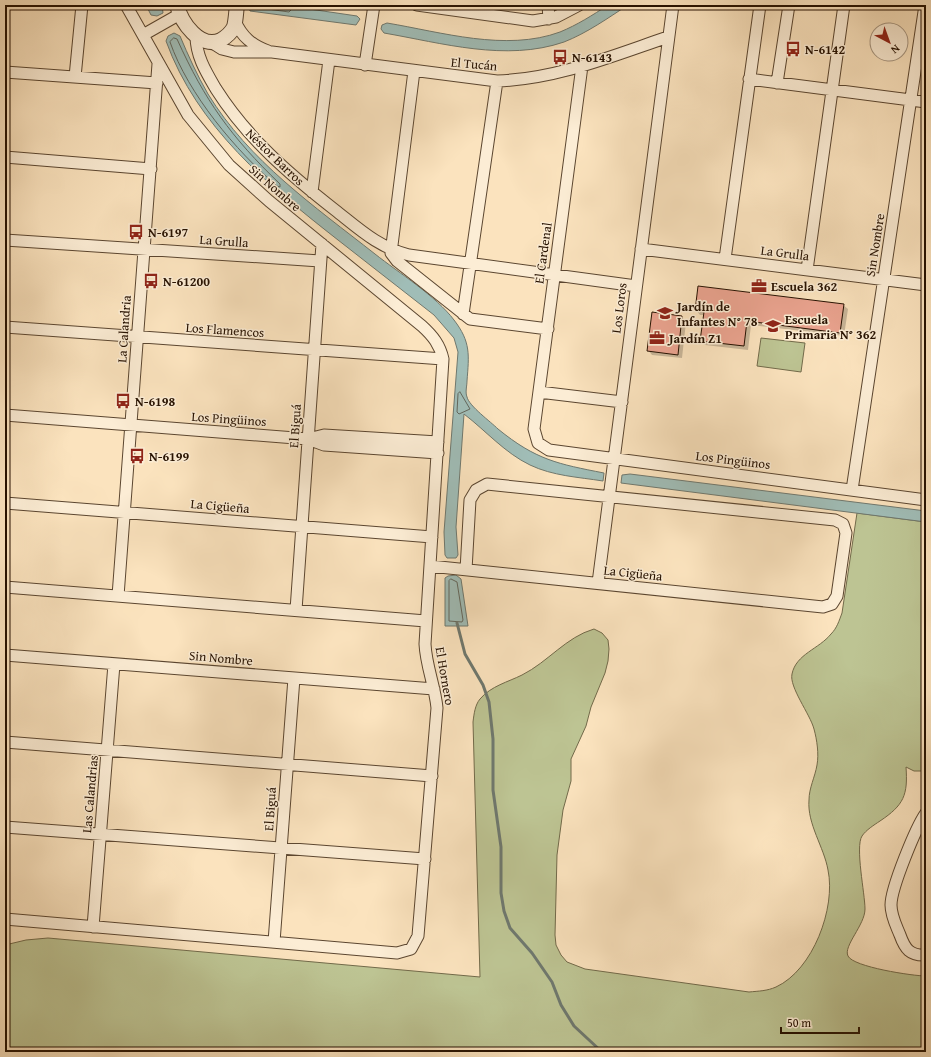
<svg xmlns="http://www.w3.org/2000/svg" width="931" height="1057" viewBox="0 0 931 1057" font-family="'Gentium Book Plus',serif">
  <rect width="100%" height="100%" fill="#fbe3be"/>
  <filter id="stains"><feTurbulence type="fractalNoise" baseFrequency=".005" numOctaves="4"/><feColorMatrix values="0 0 0 0 .2 0 0 0 0 .09 0 0 0 0 .02 0 0 0 .5 -.17"/></filter>
  <radialGradient id="worn" r=".72"><stop offset=".6" stop-color="#630" stop-opacity="0"/><stop offset="1" stop-color="#630" stop-opacity=".3"/></radialGradient>
  <path fill="#bdc493" stroke="#726a4a" d="M 761,338 L 805,343 L 801,372 L 757,366 Z
    M 857,513 L 926,522 L 926,771 L 914,771 L 906,767 C 908,795 904,805 880,821 C 874,825 866,830 862,836 C 855,847 865,894 865,909 C 865,925 843,946 848,956 C 853,967 913,976 926,976 L 926,1052 L 5,1052 L 5,945 L 26,940 L 48,938 L 480,977 L 473,722 C 474,714 475,705 480,699 C 491,686 508,682 522,675 C 548,662 566,637 594,629 L 602,633 L 608,640 L 609,649 L 608,661 L 605,673 L 591,707 L 586,726 L 571,759 L 571,781 L 563,810 L 557,855 L 555,935 L 556,945 L 561,955 L 567,962 L 585,969 L 749,992 C 759,991 767,991 776,987 C 813,970 836,908 828,870 C 824,847 807,824 809,800 C 809,788 815,777 817,765 C 819,754 817,740 814,729 C 810,714 789,687 792,674 C 796,654 819,649 831,634 C 837,628 839,621 842,613 Z"/>
  <path fill="#a0bdb7" stroke="#6f786e" d="M 146,5 L 162,5 L 163,13 L 157,16 L 151,15 Z
    M 248,5 L 282,5 L 357,16 L 360,19 L 356,25 L 250,11 Z
    M 608,5 L 628,5 C 608,18 587,33 564,42 C 506,62 442,43 384,33 L 381,29 L 382,25 L 387,23 C 441,32 506,52 560,32 C 577,25 593,15 608,5 Z
    M 174,33 L 180,36 C 188,55 197,75 208,94 C 249,161 314,206 375,254 C 399,273 436,296 454,320 C 471,342 469,355 467,381 C 467,386 465,392 467,397 C 469,406 491,422 498,429 C 536,460 558,464 604,473 L 603,481 C 578,477 553,476 530,465 C 505,453 486,431 464,414 L 456,527 L 458,555 L 456,558 L 447,558 L 445,555 L 444,532 L 458,352 L 454,338 L 434,315 C 402,290 370,265 338,240 C 269,186 197,127 166,41 L 168,36 Z
    M 630,474 L 926,511 L 926,522 L 621,483 L 622,475 Z
    M 456,575 L 461,579 L 468,626 L 445,626 L 445,578 L 448,576 Z"/>
  <path fill="#0003" d="M 843,305 L 848,309 L 844,336 L 751,325 L 748,350 L 705,345 L 701,340 L 704,315 L 700,315 L 696,310 Z
    M 682,317 L 686,322 L 682,358 L 652,355 L 648,350 Z"/>
  <g fill="none" stroke-linecap="round" stroke-linejoin="round">
    <path stroke="#63675c" stroke-width="1" d="M 252,5 L 253,7 L 289,12 L 291,10 L 290,5
      M 174,38 L 177,39 C 205,101 231,137 280,184 L 280,187 L 277,186 C 236,151 188,94 170,42 Z
      M 460,392 L 470,409 L 459,414 L 457,412 L 458,394 Z
      M 451,579 L 457,582 L 463,620 L 462,622 L 449,621 L 449,581 Z"/>
    <path stroke="#6f786e" stroke-width="3" d="M 457,623 L 465,654 L 483,685 L 489,702 L 493,739 L 493,790 L 501,847 L 501,893 L 504,911 L 510,928 L 532,953 L 552,982 L 561,1005 L 574,1026 L 602,1052"/>
  </g>
  <path fill="#eaa38f" stroke="#261100" d="M 698,286 L 844,304 L 840,333 L 747,321 L 744,346 L 700,341 L 704,312 L 695,311 Z
    M 652,312 L 682,316 L 678,355 L 647,351 Z"/>
  <g fill="none" stroke-linecap="round" stroke-linejoin="round">
    <defs>
      <path id="minor" d="M 417,5 L 533,21 L 556,17 L 579,5
        M 548,5 L 549,19
        M 235,21 C 242,37 252,45 268,51
        M 143,35 L 180,14
        M 196,36 C 196,56 206,72 216,89 C 247,138 289,174 335,210 C 358,228 379,248 409,255 L 636,286
        M 211,42 L 222,49 L 234,52 L 272,52 L 497,81 C 557,79 612,56 668,37
        M 365,65 L 374,5
        M 582,66 L 534,429 L 538,443 L 549,450 L 926,500
        M 414,71 L 391,253 L 397,261 L 470,319 L 548,329
        M 5,72 L 157,83
        M 75,77 L 82,5
        M 749,79 L 926,102
        M 777,83 L 789,5
        M 5,157 L 151,169
        M 312,192 L 329,60
        M 5,240 L 320,261
        M 641,249 L 926,285
        M 725,259 L 760,5
        M 807,270 L 844,5
        M 463,314 L 497,81
        M 5,327 L 443,359
        M 539,392 L 622,402
        M 5,415 L 308,439 L 324,445 L 438,453
        M 308,439 L 324,435 L 438,442
        M 852,490 L 925,5
        M 5,503 L 432,537
        M 430,566 L 823,607 L 832,604 L 837,596 L 846,533 L 843,524 L 835,520 L 487,484 L 476,490 L 470,500 L 466,570
        M 598,583 L 673,5
        M 5,587 L 426,621
        M 118,596 L 158,64
        M 296,610 L 322,244
        M 5,655 L 434,689
        M 5,742 L 432,776
        M 926,813 C 916,827 891,888 891,905 C 891,916 896,925 900,935 C 905,949 910,956 926,955
        M 5,827 L 425,859
        M 5,919 L 397,953 L 411,949 L 418,936 L 437,708 C 435,686 426,666 425,644 L 443,359 C 440,345 433,336 422,326 L 269,201 L 229,165 L 188,115 L 126,5
        M 93,927 L 114,664
        M 274,942 L 294,678"/>
      <path id="tertiary" d="M 177,5 C 181,22 200,50 221,40 C 226,37 231,33 234,27 C 236,20 236,12 237,5"/>
    </defs>
    <use href="#minor" stroke="#5b4630" stroke-width="13"/>
    <use href="#tertiary" stroke="#5b4630" stroke-width="16"/>
    <use href="#minor" stroke="#fcedd5" stroke-width="11"/>
    <use href="#tertiary" stroke="#fcedd5" stroke-width="14"/>
  </g>
  <defs>
    <symbol id="bus-bare" viewBox="-9 -9 18 18"><path d="M-5-6H5V4H4V6H2V4H-2V6H-4V4H-5ZM-3.5-4V0h7V-4ZM-3.5 1.2v1.5H-2V1.2ZM2 1.2v1.5H3.5V1.2Z" fill="#8f2418" stroke="#fcedd5" stroke-width="2.5" paint-order="stroke"/></symbol>
    <symbol id="office-bare" viewBox="-9 -9 18 18"><path d="M-6-3h4V-5.5h4V-3h4V5H-6ZM-1-4.5V-3h2v-1.5ZM-6 0V1H6V0Z" fill="#8f2418" stroke="#fcedd5" stroke-width="2.5" paint-order="stroke"/></symbol>
    <symbol id="school-bare" viewBox="-9 -9 18 18"><path d="M0-5L7-2L0 1L-7-2ZM-4 1L0 2.5L4 1V4Q0 6-4 4Z" fill="#8f2418" stroke="#fcedd5" stroke-width="2.5" paint-order="stroke"/></symbol>
  </defs>
  <g fill-rule="evenodd">
    <use href="#bus-bare" x="782" y="38" width="22" height="22"/>
    <use href="#bus-bare" x="549" y="46" width="22" height="22"/>
    <use href="#bus-bare" x="125" y="221" width="22" height="22"/>
    <use href="#bus-bare" x="140" y="270" width="22" height="22"/>
    <use href="#office-bare" x="748" y="275" width="22" height="22"/>
    <use href="#school-bare" x="654" y="302" width="22" height="22"/>
    <use href="#school-bare" x="762" y="315" width="22" height="22"/>
    <use href="#office-bare" x="646" y="327" width="22" height="22"/>
    <use href="#bus-bare" x="112" y="390" width="22" height="22"/>
    <use href="#bus-bare" x="126" y="445" width="22" height="22"/>
  </g>
  <g text-anchor="middle" dominant-baseline="central" stroke-width="3" stroke-linejoin="round" paint-order="stroke">
    <g font-size="13" font-weight="bold" fill="#261100" stroke="#fcedd5" text-anchor="start">
      <text x="805" y="49">N-6142</text>
      <text x="572" y="57">N-6143</text>
      <text x="148" y="232">N-6197</text>
      <text x="163" y="281">N-61200</text>
      <text x="771" y="286">Escuela 362</text>
      <text x="677" y="306">Jardín de<tspan x="677" dy="15">Infantes N° 78</tspan></text>
      <text x="785" y="319">Escuela<tspan x="785" dy="15">Primaria N° 362</tspan></text>
      <text x="669" y="338">Jardín Z1</text>
      <text x="135" y="401">N-6198</text>
      <text x="149" y="456">N-6199</text>
    </g>
    <g font-size="13" fill="#261100" stroke="#fcedd5">
      <text transform="translate(474 64) rotate(5)">El Tucán</text>
      <text transform="translate(275 157) rotate(44)">Néstor Barros</text>
      <text transform="translate(275 188) rotate(41)">Sin Nombre</text>
      <text transform="translate(224 241) rotate(4)">La Grulla</text>
      <text transform="translate(875 245) rotate(-81)">Sin Nombre</text>
      <text transform="translate(543 253) rotate(-82)">El Cardenal</text>
      <text transform="translate(785 253) rotate(7)">La Grulla</text>
      <text transform="translate(619 308) rotate(-83)">Los Loros</text>
      <text transform="translate(124 329) rotate(-86)">La Calandria</text>
      <text transform="translate(225 330) rotate(4)">Los Flamencos</text>
      <text transform="translate(229 419) rotate(4)">Los Pingüinos</text>
      <text transform="translate(295 426) rotate(-86)">El Biguá</text>
      <text transform="translate(733 460) rotate(7)">Los Pingüinos</text>
      <text transform="translate(220 506) rotate(5)">La Cigüeña</text>
      <text transform="translate(633 573) rotate(6)">La Cigüeña</text>
      <text transform="translate(221 658) rotate(5)">Sin Nombre</text>
      <text transform="translate(445 676) rotate(80)">El Hornero</text>
      <text transform="translate(90 794) rotate(-85)">Las Calandrias</text>
      <text transform="translate(270 809) rotate(-86)">El Biguá</text>
    </g>
  </g>
  <rect width="931" height="1057" fill="none" stroke="#fbe3be" stroke-width="20"/>
  <rect x="6" y="6" width="919" height="1045" fill="none" stroke="#261100" stroke-width="2"/>
  <rect x="10" y="10" width="911" height="1037" fill="none" stroke="#261100"/>
  <g transform="translate(889 42) rotate(139)"><circle r="19" fill="#fcedd5" stroke="#a69580"/>
  <path d="M0-3L7 15L0 10L-7 15Z" fill="#8f2418"/>
  <text y="-6" font-size="11" font-weight="bold" text-anchor="middle" fill="#261100">N</text>
  </g>
  <path d="M781 1027v6h78v-6" fill="none" stroke="#261100" stroke-width="2"/>
  <text x="787" y="1027" font-size="12" fill="#261100" stroke="#fcedd5" stroke-width="3" paint-order="stroke">50 m</text>
  <rect width="100%" height="100%" filter="url(#stains)"/>
  <rect width="100%" height="100%" fill="url(#worn)"/>
</svg>
